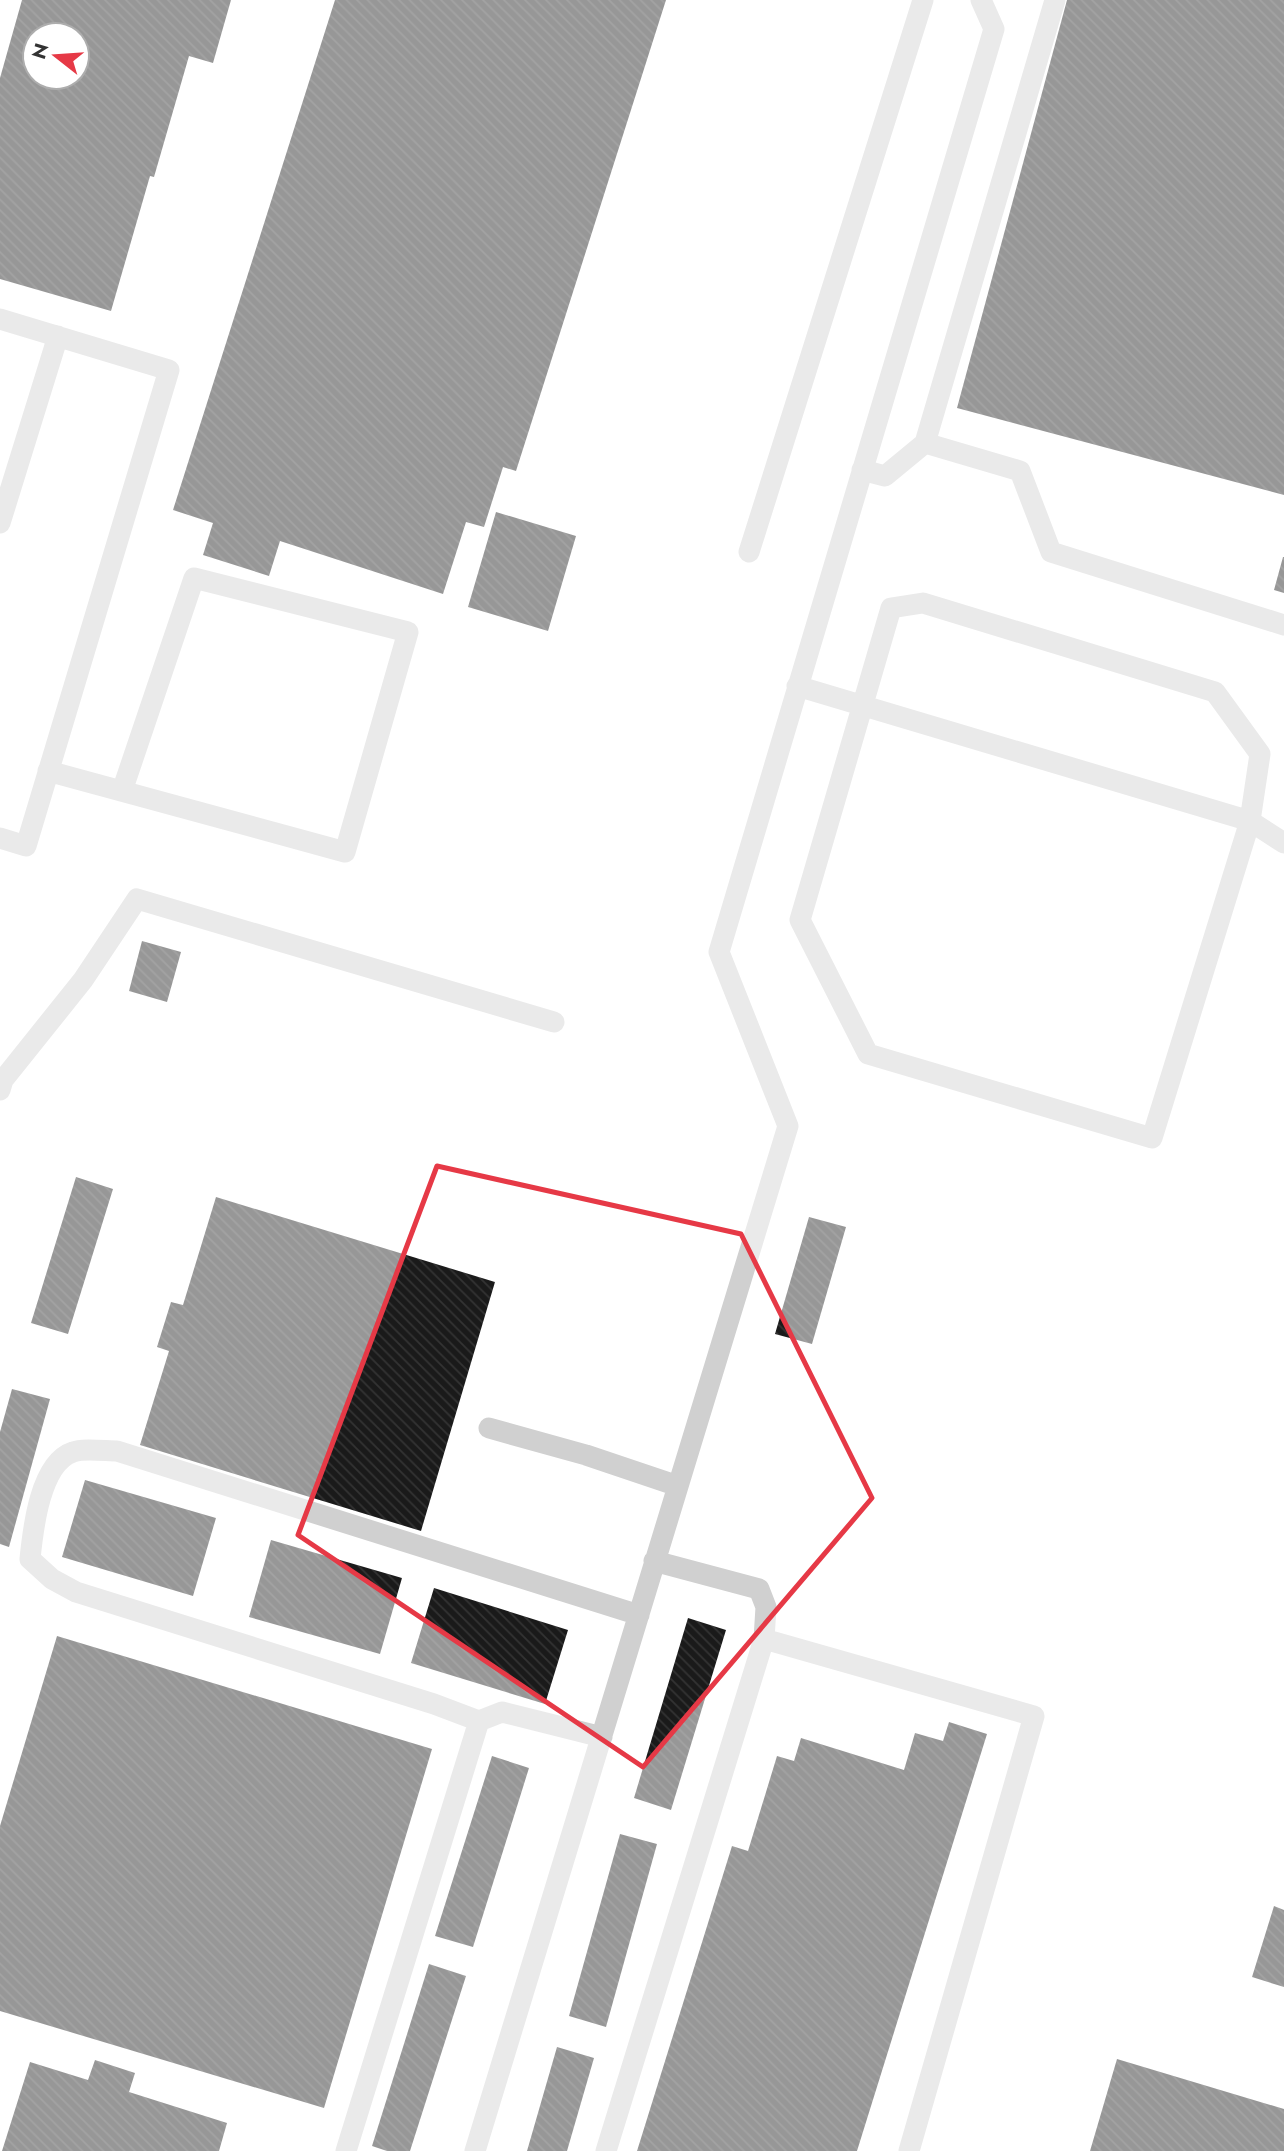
<svg xmlns="http://www.w3.org/2000/svg" width="1284" height="2151" viewBox="0 0 1284 2151" font-family="Jost,sans-serif">
  <defs>
    <pattern id="building-back-hatch" width="6" height="6" patternUnits="userSpaceOnUse" patternTransform="scale(1.75)"><rect width="6" height="6" fill="#1a1a1a"/><path d="M-1 5l2 2M0 0l6 6M5-1l2 2" fill="none" stroke="#333"/></pattern>
  </defs>
  <rect width="100%" height="100%" fill="#fff"/>
  <path fill="url(#building-back-hatch)" fill-rule="evenodd" d="M 22,0 L 231,0 L 213,63 L 189,56 L 154,177 L 150,176 L 111,311 L 0,279 L 0,78 ZM 35,35 L 77,35 L 77,77 L 35,77 Z
    M 335,0 L 666,0 L 516,471 L 503,467 L 484,527 L 466,522 L 443,594 L 280,541 L 269,576 L 203,555 L 213,523 L 173,510 Z
    M 1067,0 L 1284,0 L 1284,495 L 957,408 Z
    M 496,512 L 576,536 L 548,631 L 468,607 Z
    M 1283,557 L 1284,557 L 1284,593 L 1274,590 Z
    M 142,941 L 181,952 L 167,1002 L 129,991 Z
    M 76,1177 L 113,1189 L 68,1334 L 31,1323 Z
    M 216,1197 L 495,1282 L 421,1531 L 140,1445 L 169,1351 L 157,1347 L 171,1302 L 183,1305 Z
    M 809,1217 L 846,1227 L 812,1344 L 775,1334 Z
    M 12,1389 L 50,1399 L 9,1547 L 0,1544 L 0,1432 Z
    M 85,1480 L 216,1518 L 193,1596 L 62,1557 Z
    M 271,1540 L 402,1578 L 380,1654 L 249,1617 Z
    M 434,1588 L 568,1630 L 545,1704 L 411,1663 Z
    M 688,1618 L 726,1630 L 671,1810 L 634,1798 Z
    M 57,1636 L 432,1749 L 324,2108 L 0,2011 L 0,1826 Z
    M 949,1722 L 987,1734 L 857,2151 L 637,2151 L 732,1846 L 748,1851 L 777,1756 L 794,1761 L 801,1738 L 904,1770 L 915,1733 L 943,1741 Z
    M 492,1756 L 529,1768 L 473,1947 L 435,1936 Z
    M 620,1834 L 657,1844 L 606,2027 L 569,2016 Z
    M 1274,1906 L 1284,1910 L 1284,1987 L 1252,1977 Z
    M 429,1964 L 466,1976 L 410,2151 L 387,2151 L 372,2146 Z
    M 557,2047 L 594,2058 L 567,2151 L 527,2151 Z
    M 1117,2059 L 1284,2109 L 1284,2151 L 1090,2151 Z
    M 95,2060 L 135,2073 L 129,2092 L 227,2123 L 219,2151 L 2,2151 L 30,2062 L 88,2080 Z"/>
  <g fill="none" stroke-linecap="round" stroke-linejoin="round">
    <path stroke="#d0d0d0" stroke-width="21" d="M 1055,0 L 925,443 L 1020,471 L 1051,552 L 1284,625
      M 0,319 L 169,370 L 26,846 L 0,838
      M 862,470 L 885,476 L 925,443
      M 0,523 L 58,336
      M 749,552 L 923,0
      M 923,603 L 1215,692 L 1260,754 L 1250,821 L 1152,1138 L 868,1054 L 800,920 L 891,608 Z
      M 797,686 L 1250,821 L 1284,843
      M 48,771 L 345,852 L 408,632 L 194,578 L 122,791
      M 0,1090 L 3,1080 L 83,980 L 137,899 L 554,1022
      M 489,1428 L 586,1455 L 678,1486
      M 764,1639 L 1034,1716 L 909,2151
      M 479,1721 L 434,1704 L 76,1592 L 52,1579 L 30,1559 C 33,1529 40,1463 73,1452 C 83,1448 106,1451 117,1451 L 639,1615
      M 346,2151 L 479,1721 L 502,1712 L 602,1737
      M 475,2151 L 788,1126 L 719,952 L 994,29 L 981,0
      M 606,2151 L 764,1639 L 766,1607 L 759,1589 L 654,1561"/>
  </g>
  <path d="M0 0H1284V2151H0ZM 437,1166 L 741,1234 L 872,1498 L 643,1767 L 298,1535 Z" fill="#fff" fill-opacity=".55" fill-rule="evenodd"/>
  <path fill="none" stroke="#e63946" stroke-width="5" stroke-linejoin="round" d="M 437,1166 L 741,1234 L 872,1498 L 643,1767 L 298,1535 Z"/>
  <g transform="translate(56 56) rotate(287)"><circle r="33" fill="#ffffff" stroke="#adadad" stroke-width="2"/>
  <path d="M0-5L12 26L0 18L-12 26Z" fill="#e63946"/>
  <text y="-10" font-size="19" font-weight="bold" text-anchor="middle" fill="#333333">N</text>
  </g>
</svg>
